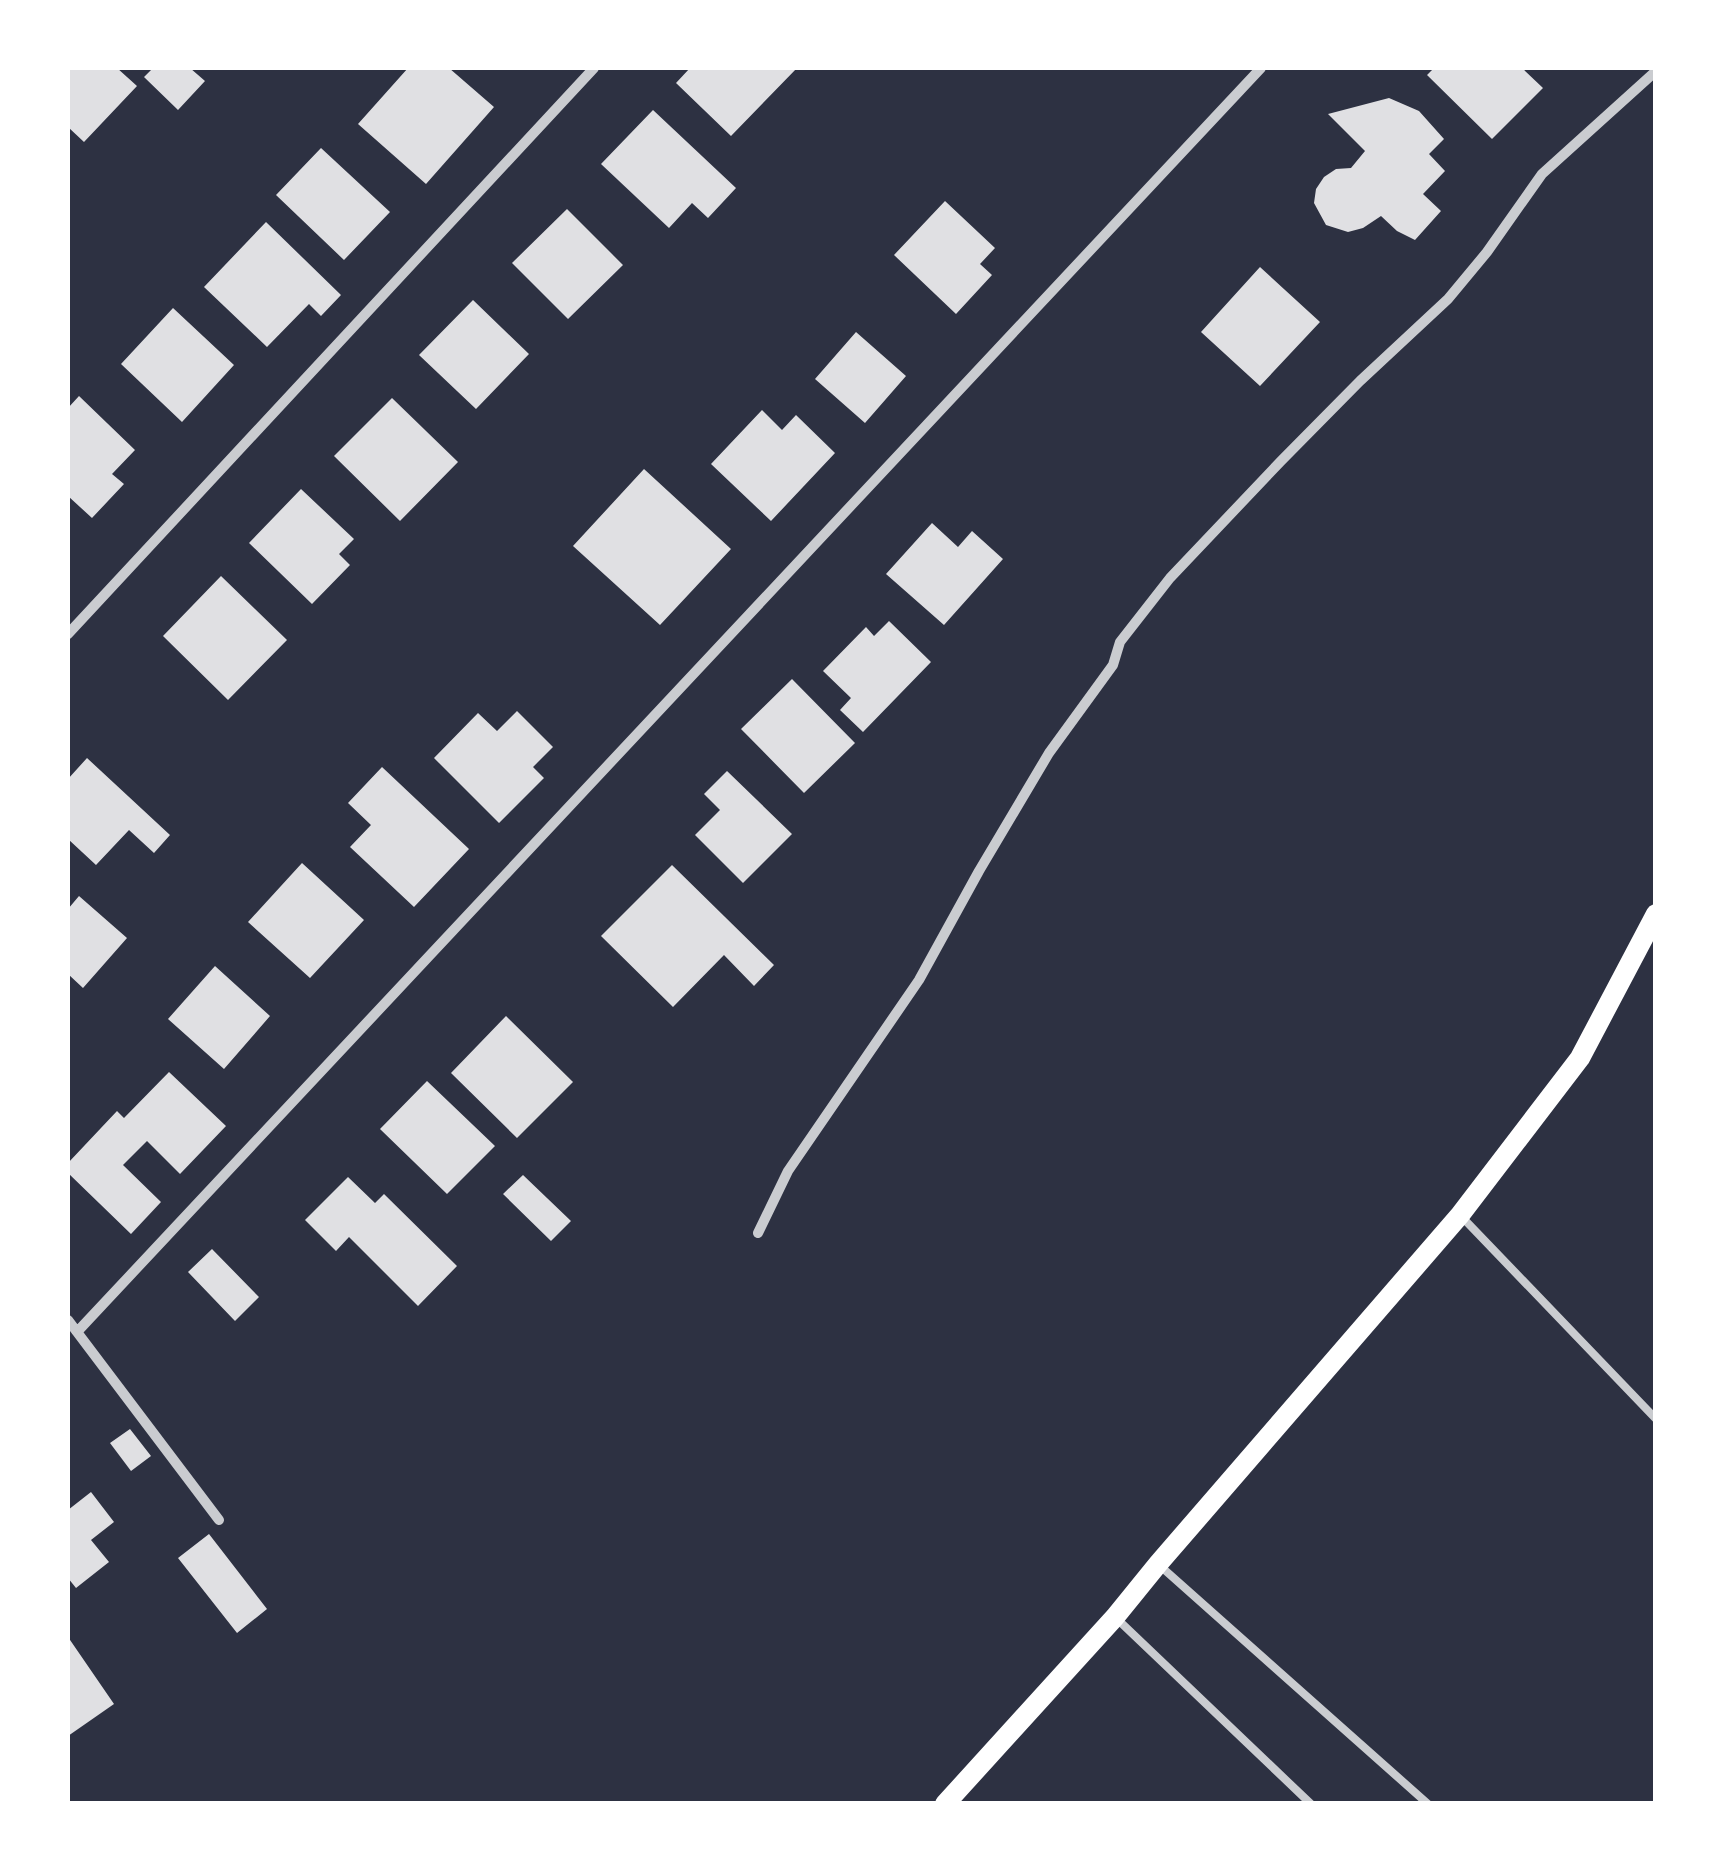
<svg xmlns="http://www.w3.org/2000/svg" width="1723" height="1871" viewBox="0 0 1723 1871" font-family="'Fira Sans Condensed',sans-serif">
  <rect width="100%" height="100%" fill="#2d3142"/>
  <path fill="#e0e0e3" d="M 68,68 L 117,68 L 137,86 L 84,142 L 68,127 Z
    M 153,68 L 190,68 L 205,81 L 178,110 L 144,77 Z
    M 408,68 L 449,68 L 494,107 L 426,184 L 358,124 Z
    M 690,68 L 797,68 L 731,136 L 676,83 Z
    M 1434,68 L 1522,68 L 1543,88 L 1492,139 L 1427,75 Z
    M 1389,98 L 1419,111 L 1444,139 L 1429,154 L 1445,171 L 1423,194 L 1441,211 L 1415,240 L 1397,231 L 1381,216 L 1363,228 L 1348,232 L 1326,225 L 1314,203 L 1316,189 L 1324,177 L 1336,169 L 1351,168 L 1365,151 L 1328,114 Z
    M 653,110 L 736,188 L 708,218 L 692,203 L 669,228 L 601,164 Z
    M 321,148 L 390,212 L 344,260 L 276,195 Z
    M 945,201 L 995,248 L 980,264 L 992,275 L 956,314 L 894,255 Z
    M 567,209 L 623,265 L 568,319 L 512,263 Z
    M 266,222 L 341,295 L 321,316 L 309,304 L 267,347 L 204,287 Z
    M 1260,267 L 1320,322 L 1260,386 L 1201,332 Z
    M 473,300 L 529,354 L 476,409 L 419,355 Z
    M 173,308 L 234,365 L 182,422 L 121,364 Z
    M 856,332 L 906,376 L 865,423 L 815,379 Z
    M 79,396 L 135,450 L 112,474 L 124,484 L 92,518 L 68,496 L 68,408 Z
    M 392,398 L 458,462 L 400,521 L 334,456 Z
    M 762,410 L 782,430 L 796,415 L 835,453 L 771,521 L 711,464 Z
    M 644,469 L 731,549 L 660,625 L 573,546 Z
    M 301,489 L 354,539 L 339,554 L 350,565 L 312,604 L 249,543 Z
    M 932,523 L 958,547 L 972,531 L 1003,559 L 944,625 L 886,574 Z
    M 221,576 L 287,640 L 228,700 L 163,636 Z
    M 889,621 L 931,662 L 863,732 L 840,710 L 851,698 L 823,671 L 866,627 L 874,636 Z
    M 792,679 L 855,743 L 804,793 L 741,729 Z
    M 517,711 L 553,747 L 533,767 L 544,778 L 499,823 L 434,758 L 478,713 L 497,731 Z
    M 87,758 L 170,835 L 154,853 L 129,830 L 96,865 L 68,839 L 68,779 Z
    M 382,767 L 469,849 L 414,907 L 350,847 L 371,825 L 348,803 Z
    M 727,771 L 792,834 L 743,883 L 695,835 L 720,810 L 704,794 Z
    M 302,863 L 364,920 L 310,978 L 248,922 Z
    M 672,865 L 774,965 L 754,986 L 724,955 L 673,1007 L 601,936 Z
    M 79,896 L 127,938 L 83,988 L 68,974 L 68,909 Z
    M 215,966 L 270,1016 L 224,1069 L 168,1019 Z
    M 506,1016 L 573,1082 L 517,1138 L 451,1073 Z
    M 169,1072 L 226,1126 L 180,1174 L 147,1141 L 123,1165 L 161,1202 L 131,1234 L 68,1173 L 68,1163 L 117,1111 L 124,1118 Z
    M 427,1081 L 495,1146 L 447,1194 L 380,1129 Z
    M 523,1175 L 571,1221 L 551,1241 L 503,1194 Z
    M 348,1177 L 375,1203 L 384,1194 L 457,1266 L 418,1306 L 349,1237 L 336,1251 L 305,1220 Z
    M 212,1249 L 259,1297 L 235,1321 L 188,1272 Z
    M 130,1429 L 151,1456 L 131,1471 L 110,1443 Z
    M 91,1492 L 114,1522 L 91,1540 L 109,1562 L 76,1588 L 68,1578 L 68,1510 Z
    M 209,1534 L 267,1609 L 237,1633 L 178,1558 Z
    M 68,1637 L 114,1704 L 68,1736 Z"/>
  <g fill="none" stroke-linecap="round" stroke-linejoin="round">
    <path stroke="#caccd0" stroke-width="8" d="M 1461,1216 L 1656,1419
      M 1158,1564 L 1428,1804
      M 1115,1617 L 1311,1804"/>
    <path stroke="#caccd0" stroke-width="10" d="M 68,634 L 594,68
      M 758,1233 L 788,1171 L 919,980 L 979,871 L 1049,753 L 1113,665 L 1120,642 L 1170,578 L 1281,461 L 1360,381 L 1448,299 L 1487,252 L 1542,174 L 1656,71
      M 68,1320 L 77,1332 L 1261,68
      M 77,1332 L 219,1520"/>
    <path stroke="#fff" stroke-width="20" d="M 945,1804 L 1115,1617 L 1158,1564 L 1460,1215 L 1580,1058 L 1656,914"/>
  </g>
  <rect width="1723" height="1871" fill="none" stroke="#ffffff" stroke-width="140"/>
</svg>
